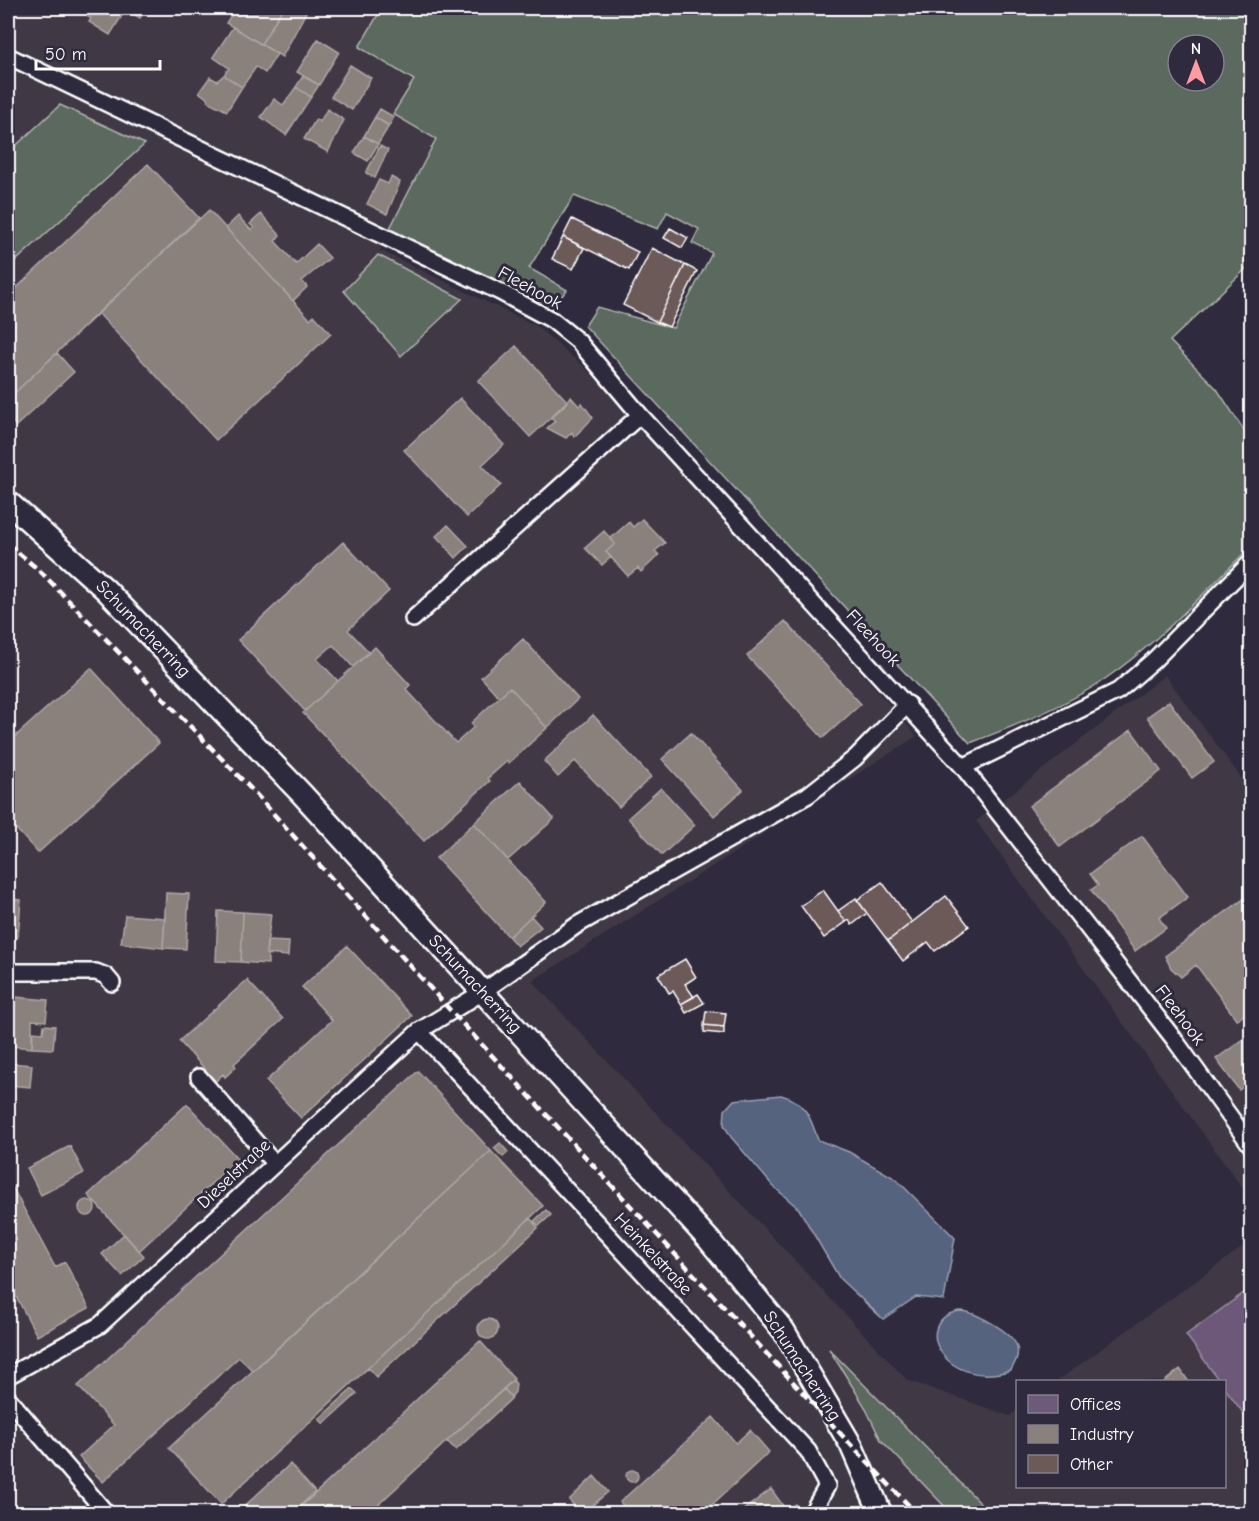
<svg xmlns="http://www.w3.org/2000/svg" width="1259" height="1521" viewBox="0 0 1259 1521" font-family="'Comic Neue',sans-serif">
  <rect width="100%" height="100%" fill="#2f2a3d"/>
  <filter id="ink" filterUnits="userSpaceOnUse"><feTurbulence type="fractalNoise" baseFrequency=".0167" numOctaves="2"/><feDisplacementMap in="SourceGraphic" scale="12" xChannelSelector="R" yChannelSelector="G"/><feConvolveMatrix kernelMatrix="1 2 1 2 8 2 1 2 1" color-interpolation-filters="sRGB"/></filter>
  <g filter="url(#ink)">
    <path fill="#413845" d="M 8,8 L 382,8 L 359,47 L 414,80 L 436,139 L 380,250 L 536,326 L 582,365 L 648,431 L 917,736 L 532,981 L 907,1380 L 1010,1416 L 1017,1410 L 1018,1486 L 1224,1486 L 1224,1382 L 1057,1381 L 1251,1241 L 1251,1513 L 8,1513 Z
      M 1165,675 L 1251,791 L 1251,1200 L 976,821 Z"/>
    <path fill="#5c695e" stroke="#aeb4ae" stroke-width="1.5" fill-rule="evenodd" d="M 382,8 L 1251,8 L 1251,264 L 1170,341 L 1217,389 L 1251,441 L 1251,546 C 1204,593 1158,643 1102,681 C 1067,705 1010,728 970,743 L 585,326 L 597,307 L 673,328 L 712,253 L 692,243 L 699,229 L 667,212 L 658,229 L 574,196 L 529,268 L 567,290 L 549,311 L 387,234 L 436,139 L 393,114 L 414,80 L 359,47 ZM 1178,45 L 1214,45 L 1214,81 L 1178,81 Z
      M 60,105 L 145,144 L 8,268 L 8,153 Z
      M 378,255 L 462,299 L 401,356 L 344,291 Z
      M 829,1349 L 990,1513 L 951,1513 L 881,1440 L 864,1405 Z"/>
    <path fill="#55637e" stroke="#99a1b2" stroke-width="1.5" d="M 781,1095 C 805,1101 811,1118 818,1140 L 849,1152 L 896,1179 L 955,1238 L 944,1300 L 916,1297 L 883,1319 L 840,1279 L 799,1209 L 773,1186 L 731,1137 L 724,1125 L 725,1110 L 734,1100 Z
      M 959,1311 C 974,1311 1013,1332 1017,1347 C 1019,1356 1015,1363 1011,1370 C 946,1392 908,1322 959,1311 Z"/>
    <path fill="#6d597a" stroke="#998ba2" stroke-width="1.5" d="M 1252,1287 L 1252,1413 L 1246,1417 L 1224,1387 L 1224,1382 L 1220,1382 L 1186,1335 Z"/>
    <path fill="#8a817c" stroke="#ada7a3" stroke-width="1.5" d="M 93,8 L 113,8 L 123,14 L 110,35 L 89,22 L 91,18 L 88,17 Z
      M 119,8 L 146,8 L 140,18 L 125,9 L 123,13 L 118,10 Z
      M 236,8 L 283,8 L 261,44 L 226,23 Z
      M 283,8 L 299,8 L 306,12 L 282,57 L 261,44 Z
      M 233,27 L 277,54 L 265,73 L 256,67 L 242,87 L 224,75 L 229,68 L 213,57 Z
      M 318,39 L 339,52 L 319,85 L 297,72 Z
      M 350,65 L 371,78 L 352,110 L 331,97 Z
      M 224,75 L 242,87 L 227,111 L 207,101 L 208,99 L 199,92 L 210,77 L 217,81 Z
      M 303,76 L 319,85 L 311,97 L 296,87 Z
      M 296,87 L 311,97 L 286,135 L 261,117 L 274,99 L 283,105 Z
      M 327,109 L 344,120 L 328,152 L 304,139 L 316,119 L 320,122 Z
      M 380,109 L 394,117 L 389,126 L 375,117 Z
      M 375,117 L 389,126 L 378,144 L 364,136 Z
      M 364,136 L 378,144 L 368,161 L 354,153 Z
      M 380,146 L 388,150 L 375,178 L 366,173 Z
      M 148,164 L 199,218 L 8,399 L 8,296 Z
      M 391,177 L 400,182 L 387,214 L 367,204 L 379,180 L 388,184 Z
      M 209,210 L 310,319 L 314,315 L 331,334 L 216,440 L 98,313 L 87,323 Z
      M 261,214 L 280,235 L 275,241 L 296,264 L 317,244 L 330,258 L 302,281 L 307,287 L 293,301 L 226,228 L 238,216 L 251,230 L 254,228 L 250,224 Z
      M 516,346 L 568,402 L 530,437 L 478,381 Z
      M 57,353 L 74,372 L 16,426 L 8,417 L 8,399 Z
      M 571,397 L 579,406 L 582,403 L 593,418 L 574,437 L 572,432 L 566,438 L 547,428 L 555,421 L 551,417 Z
      M 460,398 L 504,445 L 482,465 L 501,485 L 467,517 L 404,450 Z
      M 642,519 L 665,543 L 655,551 L 659,555 L 641,572 L 638,568 L 628,576 L 606,552 L 615,544 L 611,538 L 629,522 L 633,527 Z
      M 448,525 L 468,546 L 456,558 L 436,536 Z
      M 604,531 L 615,544 L 606,552 L 611,557 L 602,565 L 585,548 Z
      M 343,542 L 389,591 L 348,630 L 369,652 L 353,667 L 333,645 L 317,659 L 338,681 L 305,711 L 238,640 Z
      M 785,621 L 861,704 L 823,738 L 747,656 Z
      M 523,639 L 578,699 L 547,728 L 510,687 L 499,697 L 481,677 Z
      M 375,647 L 410,685 L 406,689 L 456,743 L 474,727 L 471,723 L 510,687 L 547,728 L 509,763 L 507,761 L 488,778 L 490,781 L 424,841 L 303,713 Z
      M 91,668 L 159,743 L 38,853 L 8,820 L 8,743 Z
      M 1169,701 L 1214,762 L 1192,778 L 1147,717 Z
      M 593,715 L 651,777 L 619,807 L 575,761 L 558,777 L 544,761 Z
      M 1131,730 L 1161,771 L 1060,847 L 1029,806 Z
      M 691,733 L 743,790 L 714,816 L 662,759 Z
      M 520,781 L 554,819 L 508,860 L 474,823 Z
      M 661,788 L 695,825 L 662,855 L 628,818 Z
      M 474,823 L 546,902 L 509,937 L 436,858 Z
      M 1142,836 L 1188,897 L 1159,918 L 1166,928 L 1135,951 L 1091,890 L 1098,885 L 1090,874 Z
      M 166,893 L 189,894 L 186,949 L 163,948 Z
      M 1252,893 L 1252,1009 L 1237,1020 L 1196,965 L 1181,977 L 1171,968 L 1165,956 Z
      M 8,899 L 21,900 L 18,937 L 8,946 Z
      M 218,911 L 243,912 L 241,962 L 216,961 Z
      M 243,912 L 271,914 L 266,954 L 268,954 L 268,964 L 241,962 Z
      M 125,915 L 165,918 L 163,948 L 121,943 Z
      M 531,916 L 541,927 L 517,946 L 509,937 Z
      M 267,941 L 289,942 L 288,956 L 266,954 Z
      M 347,946 L 412,1016 L 301,1118 L 266,1081 L 332,1020 L 302,987 Z
      M 247,980 L 283,1019 L 234,1064 L 236,1067 L 225,1077 L 223,1074 L 216,1081 L 179,1041 Z
      M 15,997 L 48,1000 L 46,1021 L 32,1020 L 32,1048 L 11,1046 Z
      M 44,1025 L 55,1026 L 53,1049 L 32,1048 L 33,1032 L 43,1033 Z
      M 1252,1033 L 1252,1080 L 1239,1090 L 1216,1059 Z
      M 9,1063 L 32,1065 L 30,1087 L 8,1085 Z
      M 418,1071 L 491,1151 L 253,1371 L 239,1357 L 103,1482 L 79,1457 L 114,1425 L 78,1386 Z
      M 187,1104 L 238,1159 L 139,1251 L 88,1195 Z
      M 500,1143 L 508,1152 L 503,1157 L 494,1148 Z
      M 70,1146 L 84,1173 L 41,1195 L 27,1168 Z
      M 491,1151 L 543,1206 L 221,1504 L 169,1448 Z
      M 8,1179 L 55,1267 L 65,1262 L 89,1308 L 37,1336 L 8,1281 Z
      M79 1208a8 8 0 1 1 16 0a8 8 0 1 1-16 0Z
      M 546,1210 L 551,1215 L 539,1226 L 534,1221 Z
      M 530,1218 L 538,1228 L 376,1377 L 368,1368 Z
      M 124,1234 L 144,1256 L 122,1276 L 102,1254 Z
      M478 1329a10 10 0 1 1 20 0a10 10 0 1 1-20 0Z
      M 480,1341 L 514,1379 L 368,1514 L 293,1514 Z
      M 1180,1369 L 1189,1382 L 1164,1382 Z
      M 513,1380 L 516,1384 L 515,1392 L 511,1397 L 504,1389 Z
      M 352,1389 L 357,1394 L 324,1424 L 319,1419 Z
      M 504,1389 L 512,1398 L 456,1450 L 447,1441 Z
      M 713,1417 L 736,1443 L 750,1430 L 769,1452 L 702,1514 L 630,1514 L 620,1502 Z
      M 290,1464 L 315,1492 L 291,1514 L 236,1514 Z
      M626 1476a6 6 0 1 1 12 0a6 6 0 1 1-12 0Z
      M 594,1476 L 608,1492 L 582,1514 L 569,1500 Z
      M 771,1489 L 789,1514 L 742,1514 L 741,1512 Z
      M 795,1504 L 803,1514 L 789,1514 L 787,1510 Z"/>
    <path fill="#6c5a59" stroke="#fff" stroke-width="1.5" d="M 572,219 L 638,252 L 629,270 L 563,237 Z
      M 670,228 L 688,238 L 682,248 L 664,238 Z
      M 563,237 L 584,248 L 573,269 L 552,259 Z
      M 652,248 L 685,265 L 657,322 L 623,305 Z
      M 685,265 L 697,271 L 669,327 L 657,322 Z
      M 882,882 L 912,922 L 888,941 L 857,900 Z
      M 823,890 L 846,922 L 824,938 L 801,906 Z
      M 946,896 L 969,926 L 935,951 L 928,942 L 903,961 L 888,941 Z
      M 856,898 L 867,913 L 852,925 L 849,920 L 846,922 L 838,911 Z
      M 685,959 L 696,977 L 685,984 L 694,997 L 681,1004 L 673,991 L 669,993 L 658,975 Z
      M 698,994 L 704,1003 L 686,1013 L 681,1004 Z
      M 706,1011 L 726,1013 L 724,1027 L 704,1025 Z
      M 704,1025 L 724,1027 L 724,1034 L 704,1032 Z"/>
    <g fill="none" stroke-linecap="round" stroke-linejoin="round">
      <defs>
        <path id="street" d="M 8,56 L 500,292 L 552,320 L 578,341 L 640,415 L 963,767 L 1174,1039 L 1252,1147
          M 413,619 L 640,415
          M 963,767 L 1118,691 L 1154,660 L 1252,561
          M 8,972 L 96,972 L 106,976 L 112,983
          M 419,1031 L 808,1451 L 827,1486 L 811,1514
          M 199,1077 L 274,1163
          M 8,1376 L 100,1325 L 419,1031 L 481,993 L 577,925 L 808,795 L 855,758 L 908,704
          M 8,1398 L 107,1514"/>
        <path id="secondary" d="M 8,502 L 106,590 L 302,794 L 709,1240 L 784,1331 L 851,1445 L 881,1514"/>
      </defs>
      <use href="#street" stroke="#fff" stroke-width="20"/>
      <use href="#secondary" stroke="#fff" stroke-width="26"/>
      <use href="#street" stroke="#2f2a3d" stroke-width="15"/>
      <use href="#secondary" stroke="#2f2a3d" stroke-width="21"/>
      <path stroke="#fff" stroke-width="4.5" stroke-dasharray="9 4.5" stroke-linecap="butt" d="M 8,544 L 41,572 L 253,791 L 450,1010 L 851,1445 L 917,1514"/>
    </g>
  </g>
  <g text-anchor="middle" dominant-baseline="central" stroke-width="6" stroke-linejoin="round" paint-order="stroke">
    <g font-size="18" fill="#fff" stroke="#2f2a3d">
      <text transform="translate(530 288) rotate(29)">Fleehook</text>
      <text transform="translate(143 629) rotate(46)">Schumacherring</text>
      <text transform="translate(873 638) rotate(47)">Fleehook</text>
      <text transform="translate(475 984) rotate(47)">Schumacherring</text>
      <text transform="translate(1180 1015) rotate(53)">Fleehook</text>
      <text transform="translate(234 1174) rotate(-43)">Dieselstraße</text>
      <text transform="translate(653 1254) rotate(47)">Heinkelstraße</text>
      <text transform="translate(802 1366) rotate(57)">Schumacherring</text>
    </g>
  </g>
  <rect width="1259" height="1521" fill="none" stroke="#2f2a3d" stroke-width="30"/>
  <rect x="15" y="15" width="1229" height="1491" fill="none" stroke="#fff" stroke-width="2" filter="url(#ink)"/>
  <rect x="1016" y="1380" width="210" height="108" fill="#2f2a3d" stroke="#827f8b" stroke-width="1.5"/>
  <rect x="1028" y="1395" width="30" height="18" fill="#6d597a" stroke="#827f8b" stroke-width="1.5"/>
  <text x="1070" y="1410" font-size="18" fill="#ffffff">Offices</text>
  <rect x="1028" y="1425" width="30" height="18" fill="#8a817c" stroke="#827f8b" stroke-width="1.5"/>
  <text x="1070" y="1440" font-size="18" fill="#ffffff">Industry</text>
  <rect x="1028" y="1455" width="30" height="18" fill="#6c5a59" stroke="#827f8b" stroke-width="1.5"/>
  <text x="1070" y="1470" font-size="18" fill="#ffffff">Other</text>
  <g transform="translate(1196 63)"><circle r="28" fill="#2f2a3d" stroke="#827f8b" stroke-width="1.5"/>
  <path d="M0-4.5L10 22L0 15L-10 22Z" fill="#ff9aa2"/>
  <text y="-9" font-size="16" font-weight="bold" text-anchor="middle" fill="#ffffff">N</text>
  </g>
  <path d="M36 60v9h124v-9" fill="none" stroke="#ffffff" stroke-width="3"/>
  <text x="45" y="60" font-size="18" fill="#ffffff" stroke="#2f2a3d" stroke-width="4.5" paint-order="stroke">50 m</text>
</svg>
